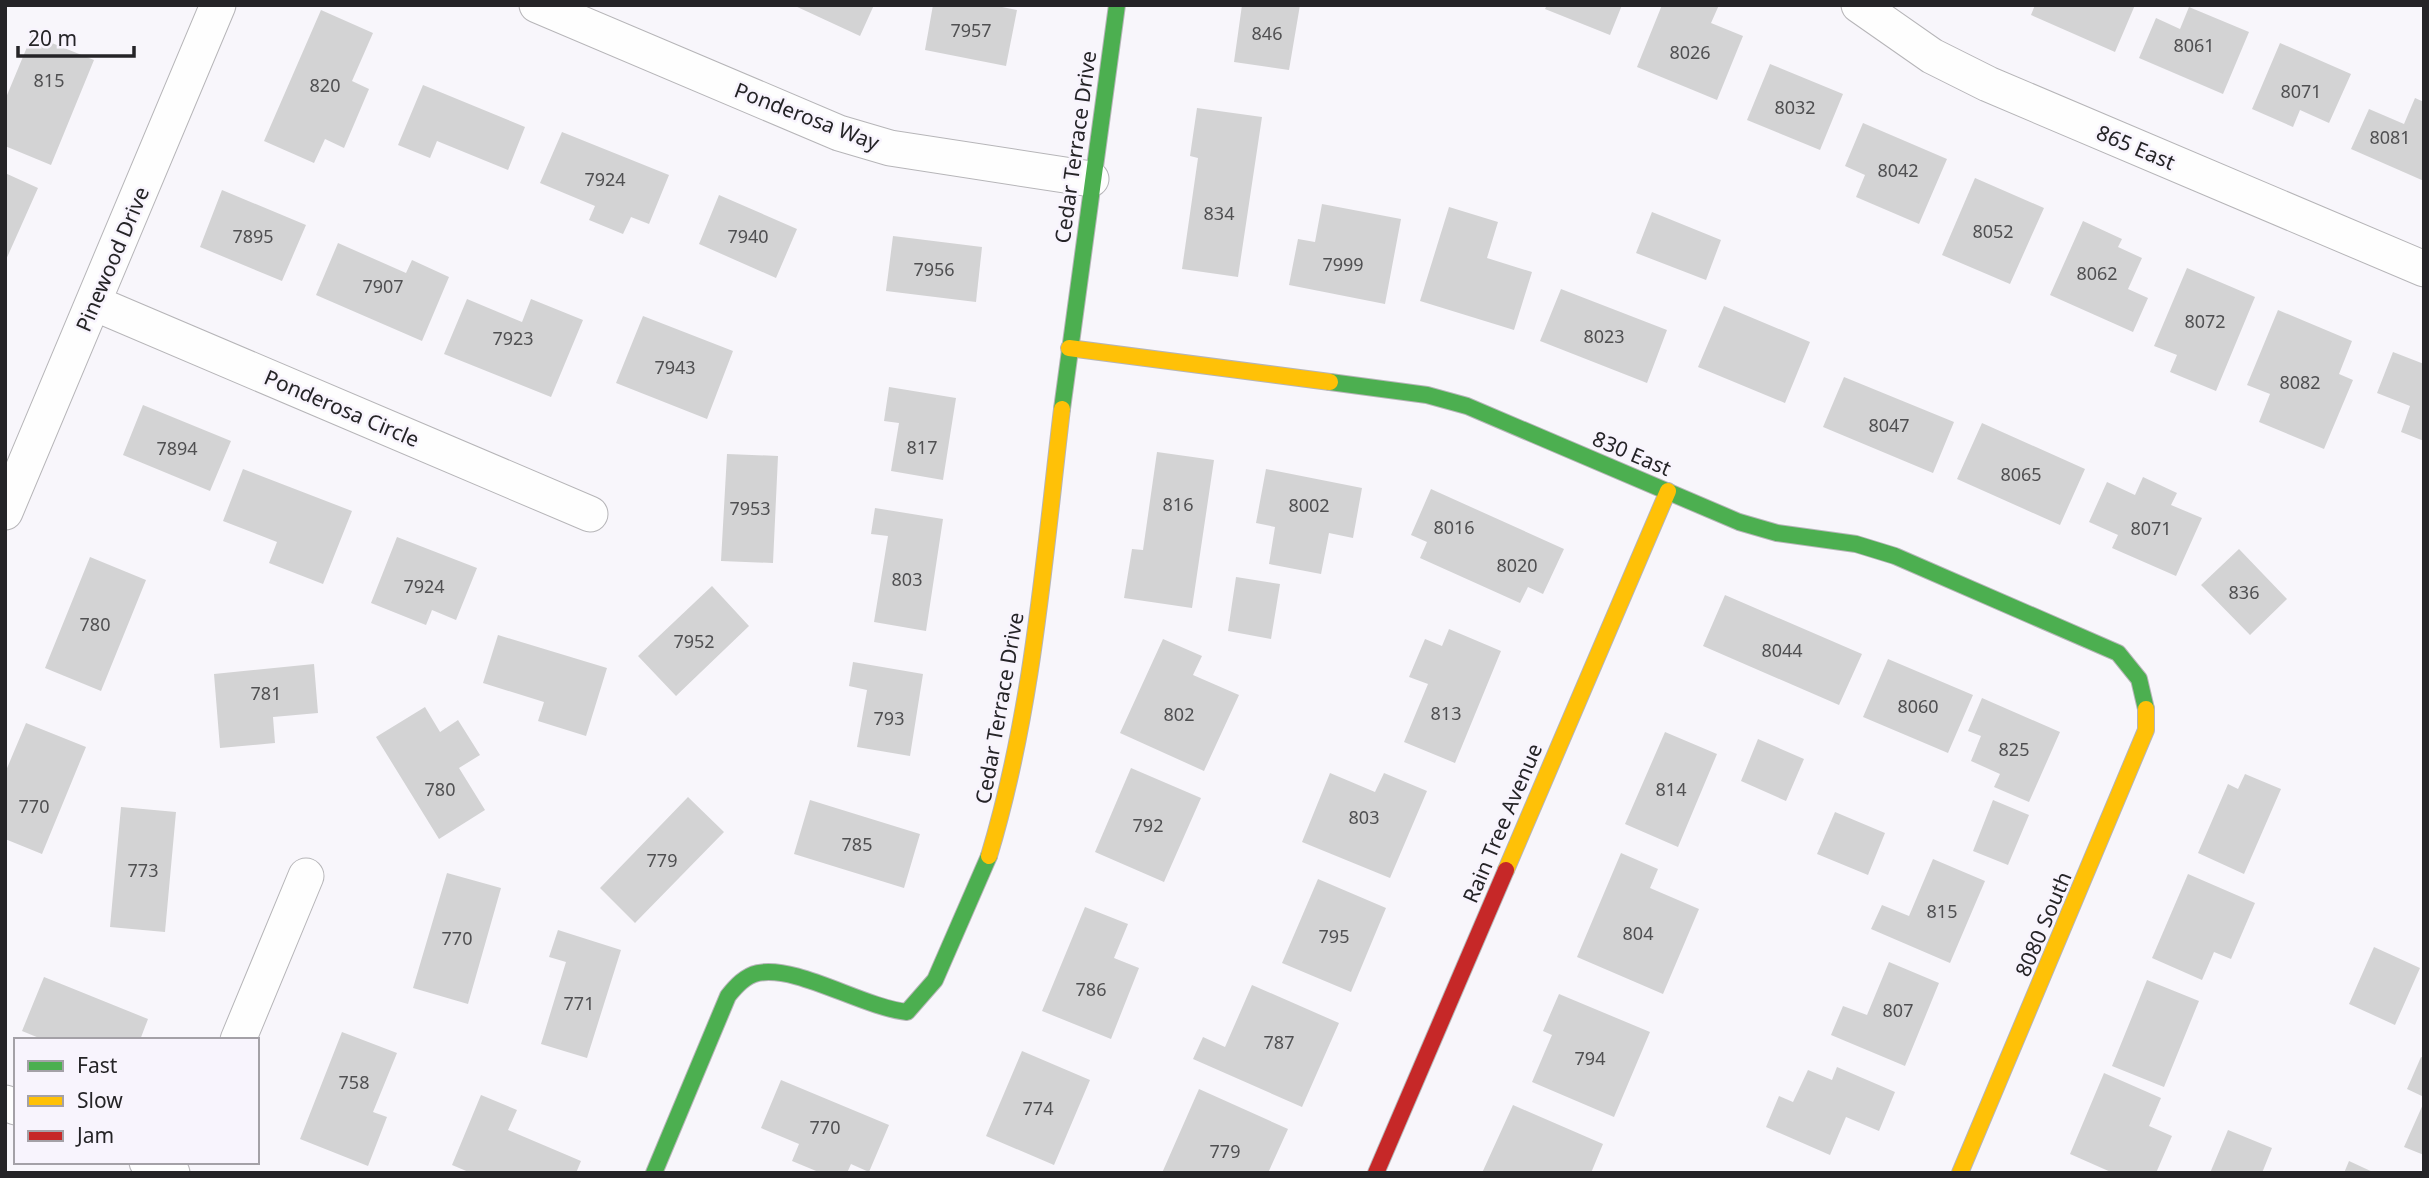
<svg xmlns="http://www.w3.org/2000/svg" width="2429" height="1178" viewBox="0 0 2429 1178" font-family="'Noto Sans',sans-serif">
  <rect width="100%" height="100%" fill="#f8f6fb"/>
  <path fill="#d3d3d4" d="M 793,5 L 874,5 L 860,36 Z
    M 933,5 L 992,5 L 1017,10 L 1006,66 L 925,50 Z
    M 1242,5 L 1300,5 L 1289,70 L 1234,62 Z
    M 1547,5 L 1622,5 L 1610,35 L 1545,9 Z
    M 1662,5 L 1719,5 L 1711,23 L 1743,36 L 1717,100 L 1637,67 Z
    M 2035,5 L 2135,5 L 2115,52 L 2031,15 Z
    M 2189,7 L 2249,32 L 2223,94 L 2139,58 L 2156,18 L 2180,29 Z
    M 321,10 L 373,33 L 352,81 L 369,89 L 344,148 L 325,139 L 314,163 L 264,141 Z
    M 32,35 L 94,60 L 51,165 L 5,146 L 5,100 Z
    M 2280,43 L 2351,74 L 2329,123 L 2300,110 L 2293,127 L 2252,109 Z
    M 1770,64 L 1843,94 L 1820,150 L 1747,120 Z
    M 423,85 L 525,127 L 508,170 L 437,141 L 430,158 L 398,145 Z
    M 2415,98 L 2424,102 L 2424,181 L 2351,149 L 2369,109 L 2404,124 Z
    M 1197,108 L 1262,117 L 1238,277 L 1182,269 L 1198,158 L 1190,156 Z
    M 1863,123 L 1947,159 L 1919,224 L 1856,197 L 1865,175 L 1845,166 Z
    M 562,132 L 669,175 L 649,224 L 631,217 L 623,234 L 589,220 L 595,206 L 540,183 Z
    M 5,173 L 38,188 L 5,262 Z
    M 1975,178 L 2044,208 L 2010,284 L 1942,255 Z
    M 222,190 L 306,225 L 282,281 L 200,247 Z
    M 719,195 L 797,229 L 776,278 L 699,244 Z
    M 1322,204 L 1401,219 L 1385,304 L 1289,285 L 1298,239 L 1315,242 Z
    M 1449,207 L 1498,222 L 1487,258 L 1532,272 L 1514,330 L 1420,301 Z
    M 1652,212 L 1721,240 L 1706,280 L 1636,253 Z
    M 2083,221 L 2122,239 L 2118,247 L 2142,258 L 2128,289 L 2148,298 L 2133,332 L 2050,295 Z
    M 893,236 L 982,247 L 976,302 L 886,291 Z
    M 338,243 L 406,273 L 412,260 L 449,277 L 422,341 L 316,295 Z
    M 2187,268 L 2255,297 L 2216,391 L 2170,372 L 2177,355 L 2154,346 Z
    M 1561,289 L 1667,330 L 1647,383 L 1540,341 Z
    M 467,299 L 522,322 L 531,299 L 583,320 L 551,397 L 444,354 Z
    M 1724,306 L 1810,342 L 1785,403 L 1698,367 Z
    M 2278,310 L 2352,341 L 2339,374 L 2353,380 L 2324,449 L 2259,422 L 2270,394 L 2247,385 Z
    M 643,316 L 733,351 L 707,419 L 616,383 Z
    M 2393,352 L 2424,364 L 2424,441 L 2401,432 L 2410,406 L 2377,393 Z
    M 1844,377 L 1954,422 L 1933,473 L 1823,427 Z
    M 889,387 L 956,398 L 943,480 L 891,471 L 899,423 L 884,421 Z
    M 143,405 L 231,441 L 210,491 L 123,455 Z
    M 1982,423 L 2085,469 L 2060,525 L 1957,479 Z
    M 1157,452 L 1214,460 L 1192,608 L 1124,598 L 1132,549 L 1143,550 Z
    M 727,454 L 778,456 L 773,563 L 721,561 Z
    M 243,469 L 352,511 L 323,584 L 269,563 L 277,542 L 223,521 Z
    M 1266,469 L 1362,488 L 1353,538 L 1329,533 L 1321,574 L 1269,564 L 1275,527 L 1256,523 Z
    M 2143,477 L 2177,493 L 2171,505 L 2202,518 L 2176,576 L 2112,548 L 2118,535 L 2089,522 L 2107,482 L 2135,495 Z
    M 1431,489 L 1564,549 L 1543,594 L 1528,587 L 1520,603 L 1420,558 L 1427,542 L 1411,535 Z
    M 875,508 L 943,519 L 926,631 L 874,622 L 888,536 L 871,534 Z
    M 397,537 L 477,568 L 456,620 L 432,610 L 426,625 L 371,603 Z
    M 2239,549 L 2287,599 L 2250,635 L 2201,585 Z
    M 90,557 L 146,580 L 101,691 L 45,668 Z
    M 1236,577 L 1280,584 L 1271,639 L 1228,631 Z
    M 712,586 L 749,626 L 676,696 L 638,656 Z
    M 1725,595 L 1862,654 L 1839,705 L 1703,646 Z
    M 1449,629 L 1501,651 L 1455,763 L 1404,742 L 1428,684 L 1409,677 L 1425,639 L 1442,646 Z
    M 498,635 L 607,668 L 586,736 L 538,721 L 544,702 L 483,683 Z
    M 1163,639 L 1202,656 L 1193,675 L 1239,695 L 1204,771 L 1120,733 Z
    M 1888,659 L 1973,695 L 1948,753 L 1863,717 Z
    M 853,662 L 923,674 L 910,756 L 857,747 L 867,690 L 849,686 Z
    M 314,664 L 318,713 L 273,717 L 275,743 L 220,748 L 214,674 Z
    M 1982,698 L 2060,732 L 2029,802 L 1994,787 L 2000,774 L 1971,761 L 1981,736 L 1968,731 Z
    M 425,707 L 440,732 L 458,720 L 480,755 L 459,768 L 485,810 L 439,839 L 376,737 Z
    M 26,723 L 86,747 L 42,854 L 5,839 L 5,773 Z
    M 1665,732 L 1717,754 L 1678,847 L 1625,824 Z
    M 1758,739 L 1804,759 L 1786,801 L 1741,781 Z
    M 1131,768 L 1201,798 L 1164,882 L 1095,852 Z
    M 1330,773 L 1375,792 L 1384,773 L 1427,791 L 1390,878 L 1302,842 Z
    M 2245,774 L 2281,789 L 2244,874 L 2198,853 L 2228,784 L 2238,789 Z
    M 688,797 L 724,832 L 635,923 L 600,888 Z
    M 810,800 L 920,834 L 904,888 L 794,854 Z
    M 1993,800 L 2029,815 L 2008,865 L 1973,851 Z
    M 121,807 L 176,812 L 165,932 L 110,927 Z
    M 1835,812 L 1885,833 L 1868,875 L 1817,854 Z
    M 1621,853 L 1658,869 L 1650,888 L 1699,909 L 1663,994 L 1577,957 Z
    M 1933,859 L 1985,881 L 1950,963 L 1871,929 L 1882,905 L 1909,916 Z
    M 447,873 L 501,888 L 468,1004 L 413,988 Z
    M 2188,874 L 2255,903 L 2231,959 L 2214,952 L 2202,980 L 2152,958 Z
    M 1318,879 L 1386,908 L 1351,992 L 1282,963 Z
    M 1085,907 L 1128,924 L 1114,958 L 1139,968 L 1111,1039 L 1042,1011 Z
    M 558,930 L 621,950 L 587,1058 L 541,1044 L 566,962 L 549,957 Z
    M 2374,947 L 2420,968 L 2395,1025 L 2349,1004 Z
    M 1889,962 L 1939,983 L 1905,1066 L 1831,1035 L 1843,1006 L 1867,1015 Z
    M 44,977 L 148,1019 L 140,1040 L 44,1040 L 22,1031 Z
    M 2147,980 L 2199,1001 L 2164,1087 L 2112,1066 Z
    M 1252,985 L 1339,1023 L 1302,1107 L 1193,1059 L 1203,1037 L 1225,1047 Z
    M 1559,994 L 1650,1032 L 1614,1117 L 1532,1082 L 1552,1035 L 1543,1031 Z
    M 342,1032 L 397,1053 L 373,1112 L 387,1117 L 368,1166 L 300,1139 Z
    M 1022,1051 L 1090,1080 L 1054,1165 L 986,1136 Z
    M 2421,1057 L 2424,1058 L 2424,1097 L 2407,1089 Z
    M 1837,1067 L 1895,1092 L 1879,1131 L 1846,1117 L 1830,1155 L 1766,1127 L 1779,1096 L 1793,1102 L 1808,1070 L 1832,1080 Z
    M 2104,1073 L 2161,1098 L 2149,1126 L 2172,1136 L 2156,1173 L 2113,1173 L 2070,1154 Z
    M 781,1080 L 889,1125 L 869,1172 L 851,1164 L 847,1173 L 821,1173 L 792,1161 L 799,1144 L 761,1128 Z
    M 1199,1089 L 1288,1129 L 1268,1173 L 1162,1173 Z
    M 481,1095 L 517,1110 L 508,1130 L 581,1161 L 576,1173 L 471,1173 L 452,1165 Z
    M 2424,1102 L 2424,1155 L 2404,1147 Z
    M 1513,1105 L 1603,1144 L 1591,1173 L 1482,1173 Z
    M 2228,1130 L 2272,1148 L 2262,1173 L 2210,1173 Z
    M 2349,1161 L 2375,1173 L 2344,1173 Z"/>
  <g fill="none" stroke-linecap="round" stroke-linejoin="round">
    <defs>
      <path id="street" d="M 537,5 L 839,133 L 890,148 L 1091,179
        M 1859,5 L 1932,56 L 1988,84 L 2424,269
        M 94,303 L 590,514
        M 5,512 L 218,5
        M 238,1040 L 306,876
        M 5,1103 L 16,1107
        M 147,1162 L 172,1173"/>
      <path id="fast" d="M 1330,382 L 1427,395 L 1467,406 L 1739,522 L 1777,533 L 1856,544 L 1895,556 L 2118,653 L 2139,679 L 2146,709
        M 1062,409 L 1117,5
        M 654,1173 L 728,996 C 736,986 745,976 758,973 C 797,965 862,1007 907,1012 L 935,980 L 989,856"/>
      <path id="slow" d="M 1069,348 L 1330,382
        M 989,856 C 1033,711 1044,559 1062,409
        M 1506,870 L 1668,491
        M 1960,1173 L 2146,730 L 2146,709"/>
      <path id="jam" d="M 1376,1173 L 1506,870"/>
    </defs>
    <use href="#street" stroke="#b6b5b8" stroke-width="37"/>
    <use href="#fast" stroke="#b6b5b8" stroke-width="18"/>
    <use href="#slow" stroke="#b6b5b8" stroke-width="18"/>
    <use href="#jam" stroke="#b6b5b8" stroke-width="18"/>
    <use href="#street" stroke="#fefefe" stroke-width="35"/>
    <use href="#fast" stroke="#4caf50" stroke-width="16"/>
    <use href="#slow" stroke="#ffc107" stroke-width="16"/>
    <use href="#jam" stroke="#c62828" stroke-width="16"/>
  </g>
  <g text-anchor="middle" dominant-baseline="central" stroke-width="5" stroke-linejoin="round" paint-order="stroke">
    <g font-size="18" fill="#505052">
      <text x="971" y="30">7957</text>
      <text x="1267" y="33">846</text>
      <text x="2194" y="45">8061</text>
      <text x="1690" y="52">8026</text>
      <text x="49" y="80">815</text>
      <text x="325" y="85">820</text>
      <text x="2301" y="91">8071</text>
      <text x="1795" y="107">8032</text>
      <text x="2390" y="137">8081</text>
      <text x="1898" y="170">8042</text>
      <text x="605" y="179">7924</text>
      <text x="1219" y="213">834</text>
      <text x="1993" y="231">8052</text>
      <text x="253" y="236">7895</text>
      <text x="748" y="236">7940</text>
      <text x="1343" y="264">7999</text>
      <text x="934" y="269">7956</text>
      <text x="2097" y="273">8062</text>
      <text x="383" y="286">7907</text>
      <text x="2205" y="321">8072</text>
      <text x="1604" y="336">8023</text>
      <text x="513" y="338">7923</text>
      <text x="675" y="367">7943</text>
      <text x="2300" y="382">8082</text>
      <text x="1889" y="425">8047</text>
      <text x="922" y="447">817</text>
      <text x="177" y="448">7894</text>
      <text x="2021" y="474">8065</text>
      <text x="1178" y="504">816</text>
      <text x="1309" y="505">8002</text>
      <text x="750" y="508">7953</text>
      <text x="1454" y="527">8016</text>
      <text x="2151" y="528">8071</text>
      <text x="1517" y="565">8020</text>
      <text x="907" y="579">803</text>
      <text x="424" y="586">7924</text>
      <text x="2244" y="592">836</text>
      <text x="95" y="624">780</text>
      <text x="694" y="641">7952</text>
      <text x="1782" y="650">8044</text>
      <text x="266" y="693">781</text>
      <text x="1918" y="706">8060</text>
      <text x="1446" y="713">813</text>
      <text x="1179" y="714">802</text>
      <text x="889" y="718">793</text>
      <text x="2014" y="749">825</text>
      <text x="440" y="789">780</text>
      <text x="1671" y="789">814</text>
      <text x="34" y="806">770</text>
      <text x="1364" y="817">803</text>
      <text x="1148" y="825">792</text>
      <text x="857" y="844">785</text>
      <text x="662" y="860">779</text>
      <text x="143" y="870">773</text>
      <text x="1942" y="911">815</text>
      <text x="1638" y="933">804</text>
      <text x="1334" y="936">795</text>
      <text x="457" y="938">770</text>
      <text x="1091" y="989">786</text>
      <text x="579" y="1003">771</text>
      <text x="1898" y="1010">807</text>
      <text x="1279" y="1042">787</text>
      <text x="1590" y="1058">794</text>
      <text x="354" y="1082">758</text>
      <text x="1038" y="1108">774</text>
      <text x="825" y="1127">770</text>
      <text x="1225" y="1151">779</text>
    </g>
    <g font-size="21" fill="#252427" stroke="#f8f4fd">
      <text transform="translate(807 116) rotate(21)">Ponderosa Way</text>
      <text transform="translate(1075 147) rotate(-82)">Cedar Terrace Drive</text>
      <text transform="translate(2136 147) rotate(23)">865 East</text>
      <text transform="translate(112 259) rotate(-67)">Pinewood Drive</text>
      <text transform="translate(342 408) rotate(23)">Ponderosa Circle</text>
      <text transform="translate(1632 453) rotate(23)">830 East</text>
      <text transform="translate(999 708) rotate(-80)">Cedar Terrace Drive</text>
      <text transform="translate(1502 823) rotate(-67)">Rain Tree Avenue</text>
      <text transform="translate(2043 924) rotate(-67)">8080 South</text>
    </g>
  </g>
  <rect width="2429" height="1178" fill="none" stroke="#252427" stroke-width="14"/>
  <rect x="14" y="1038" width="245" height="126" fill="#f8f4fd" stroke="#a4a1a7" stroke-width="2"/>
  <rect x="28" y="1061" width="35" height="10" fill="#4caf50" stroke="#a4a1a7" stroke-width="2"/>
  <text x="77" y="1073" font-size="21" fill="#252427">Fast</text>
  <rect x="28" y="1096" width="35" height="10" fill="#ffc107" stroke="#a4a1a7" stroke-width="2"/>
  <text x="77" y="1108" font-size="21" fill="#252427">Slow</text>
  <rect x="28" y="1131" width="35" height="10" fill="#c62828" stroke="#a4a1a7" stroke-width="2"/>
  <text x="77" y="1143" font-size="21" fill="#252427">Jam</text>
  <path d="M18 46v10h116v-10" fill="none" stroke="#252427" stroke-width="3.5"/>
  <text x="28" y="46" font-size="21" fill="#252427" stroke="#f8f4fd" stroke-width="5" paint-order="stroke">20 m</text>
</svg>
